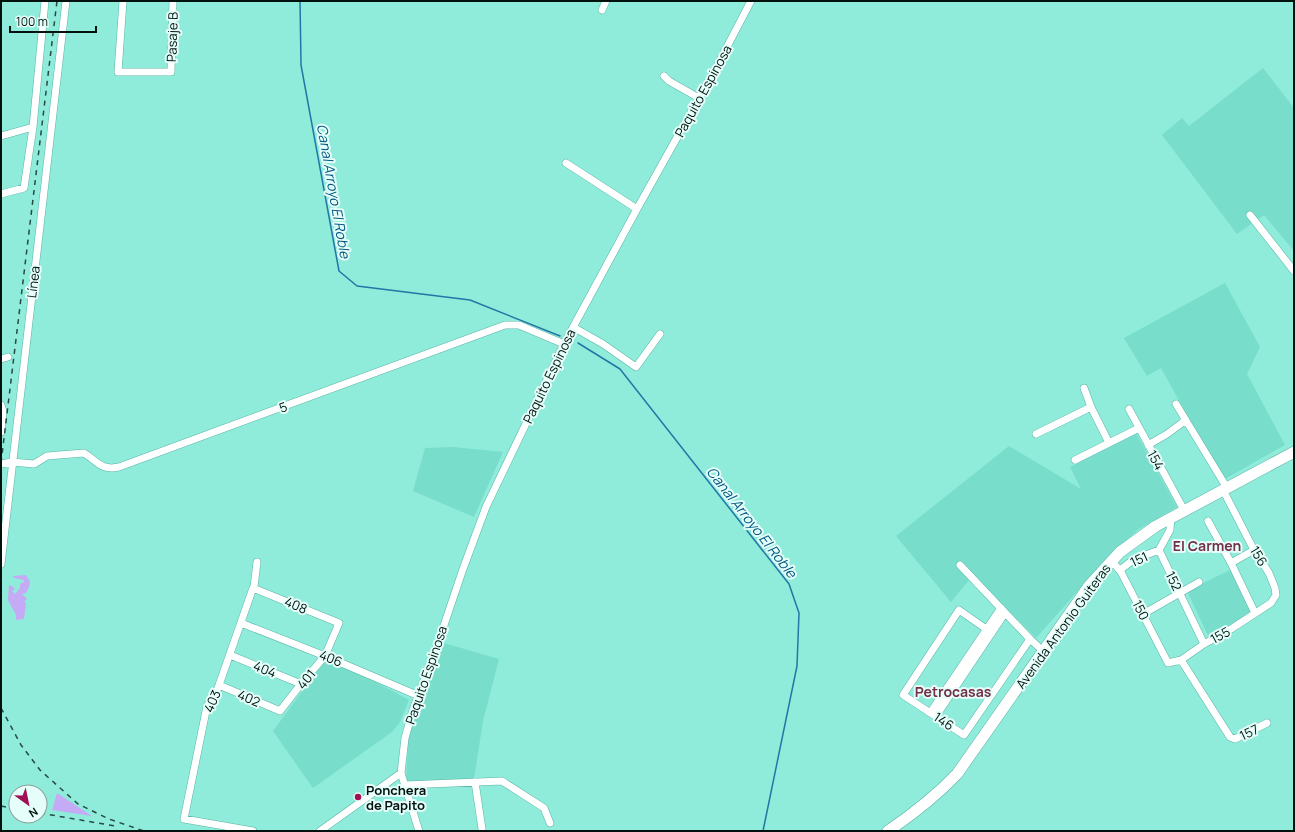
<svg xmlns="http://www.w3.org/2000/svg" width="1295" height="832" viewBox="0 0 1295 832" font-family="Manrope,sans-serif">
  <rect width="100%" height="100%" fill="#8febda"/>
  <path fill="#78ddcb" d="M 1263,68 L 1294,108 L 1294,251 L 1264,215 L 1237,234 L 1162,135 L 1182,118 L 1189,126 Z
    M 1225,283 L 1260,347 L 1247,374 L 1285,445 L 1223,480 L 1161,368 L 1147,376 L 1124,338 Z
    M 1136,433 L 1177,507 L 1139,529 L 1107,558 L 1036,638 L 973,575 L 951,602 L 896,536 L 1009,446 L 1081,489 L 1070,467 Z
    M 453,447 L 503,452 L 474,517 L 413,491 L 425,448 Z
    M 1232,569 L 1254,614 L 1210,640 L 1187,591 Z
    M 440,642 L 499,659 L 483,721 L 474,779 L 406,782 L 409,725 Z
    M 328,656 L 409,700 L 400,722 L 392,732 L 313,788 L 273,731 Z"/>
  <path fill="#c5aaf5" d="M 26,575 L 30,582 L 29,587 L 26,593 L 22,594 L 27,599 L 24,602 L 26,603 L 24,619 L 16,620 L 16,615 L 8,600 L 9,585 L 12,586 L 15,589 L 12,591 L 15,594 L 20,588 L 20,584 L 24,582 L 24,580 L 14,578 L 13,576 Z
    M 57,793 L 92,816 L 52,810 Z"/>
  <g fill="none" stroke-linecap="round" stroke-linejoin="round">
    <path stroke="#2376a5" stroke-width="1.5" d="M 300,1 L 301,65 L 339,271 L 357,286 L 470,300 L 560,336
      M 578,343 L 620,369 L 789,584 L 799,613 L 797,666 L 763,831"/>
    <defs>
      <path id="street" d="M 123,1 L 118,72 L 171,72 L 173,1
        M 602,10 L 606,1
        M 664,76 L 669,81 L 699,98
        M 1,136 L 33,127
        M 566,163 L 637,209
        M 1,194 L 24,188 L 33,127 L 45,1
        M 1250,215 L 1294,271
        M 573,327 L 603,344 L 636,367 L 660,334
        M 1,359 L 8,357
        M 1084,388 L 1091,407 L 1109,443
        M 1176,404 L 1227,488
        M 1,405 L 3,411 L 1,432
        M 1129,409 L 1184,510
        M 1036,434 L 1091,407
        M 1148,445 L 1167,434 L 1186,420
        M 1075,460 L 1139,428
        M 1,464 L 12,462 L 34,464 L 47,456 L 84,453 C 97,461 101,471 119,467 L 505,325 L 519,325 L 564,344
        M 1208,521 L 1231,563 L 1255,613
        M 1159,550 L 1204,644
        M 1159,550 L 1170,530 L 1171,517
        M 1111,560 L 1121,572 L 1168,663 L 1181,660 L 1204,644 L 1231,629 L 1271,603 L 1276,595 L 1275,588 L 1269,573 L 1254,550 L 1223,490
        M 1231,563 L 1254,550
        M 1,564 L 66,1
        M 960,565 L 1030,639 L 1043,651
        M 1120,570 L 1133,560 L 1159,550
        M 254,587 L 257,562
        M 1143,614 L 1199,582
        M 241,623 L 325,656 L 419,696
        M 992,633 L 959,610 L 903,695 L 964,735 L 1030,639
        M 230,655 L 301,684
        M 1181,660 L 1230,737 L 1235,739 L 1267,723
        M 219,685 L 280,711 L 301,684 L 325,656 L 339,623 L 253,588 L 219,685 L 214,698 L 207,706 L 184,819 L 253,831
        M 930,713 L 1001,608
        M 936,716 L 1005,613
        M 475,782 L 482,829
        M 405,785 L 502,781 L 544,808 L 550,823
        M 320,831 L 401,773
        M 419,831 L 401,773 L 405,738 L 413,710 L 438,643 L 463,569 L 486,507 L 564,344 L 637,209 L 717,66 L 751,1"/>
      <path id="primary" d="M 888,831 C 913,814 936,796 957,774 L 1089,586 L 1120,552 L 1156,526 L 1294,452"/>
    </defs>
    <use href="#street" stroke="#58b5a5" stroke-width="8"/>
    <use href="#primary" stroke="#58b5a5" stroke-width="12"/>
    <use href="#street" stroke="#fff" stroke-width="7"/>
    <use href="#primary" stroke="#fff" stroke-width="11"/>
    <path stroke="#264a44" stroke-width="1.5" stroke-dasharray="5 5" stroke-linecap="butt" d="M 1,463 L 57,1
      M 1,708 L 21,745 L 40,770 L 78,804 L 109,819 L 144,831
      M 1,806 L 16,809
      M 40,813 L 115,826"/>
  </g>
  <circle fill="#a10f54" stroke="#e5fef9" stroke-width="1.5" cx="358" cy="797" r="4"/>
  <g text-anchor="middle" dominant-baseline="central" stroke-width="4" stroke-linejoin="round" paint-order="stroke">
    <g font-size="13" fill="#01110e" stroke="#e5fef9">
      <text transform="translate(172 37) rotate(-88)">Pasaje B</text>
      <text transform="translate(703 91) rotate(-61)">Paquito Espinosa</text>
      <text transform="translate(33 282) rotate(-83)">Línea</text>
      <text transform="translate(549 376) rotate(-64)">Paquito Espinosa</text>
      <text transform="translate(283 407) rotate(-20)">5</text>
      <text transform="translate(1156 460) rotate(61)">154</text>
      <text transform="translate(1259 556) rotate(59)">156</text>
      <text transform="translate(1139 559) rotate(-25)">151</text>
      <text transform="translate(1174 581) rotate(64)">152</text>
      <text transform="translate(296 605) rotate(23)">408</text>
      <text transform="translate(1141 610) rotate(63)">150</text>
      <text transform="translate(1063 626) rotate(-54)">Avenida Antonio Guiteras</text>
      <text transform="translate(1220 635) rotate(-29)">155</text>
      <text transform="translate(331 658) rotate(22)">406</text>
      <text transform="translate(265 669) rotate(22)">404</text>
      <text transform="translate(426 675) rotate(-71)">Paquito Espinosa</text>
      <text transform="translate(306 679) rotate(-50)">401</text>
      <text transform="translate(249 698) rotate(23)">402</text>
      <text transform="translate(212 701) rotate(-66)">403</text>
      <text transform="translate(944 721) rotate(34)">146</text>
      <text transform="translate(1249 732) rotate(-26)">157</text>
    </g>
    <g font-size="13" font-weight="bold" fill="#01110e" stroke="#e5fef9" text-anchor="start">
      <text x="366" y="790">Ponchera<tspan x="366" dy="15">de Papito</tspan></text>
    </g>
    <g font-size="14" font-style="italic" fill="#005884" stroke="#e5fef9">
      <text transform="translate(334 191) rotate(80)">Canal Arroyo El Roble</text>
      <text transform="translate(752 522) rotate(52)">Canal Arroyo El Roble</text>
    </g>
    <g font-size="14" font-weight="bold" fill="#742f47" stroke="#e5fef9">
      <text x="1207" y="545">El Carmen</text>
      <text x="953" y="691">Petrocasas</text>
    </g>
  </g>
  <rect width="1295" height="832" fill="none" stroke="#01110e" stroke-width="4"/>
  <g transform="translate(28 804) rotate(147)"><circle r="19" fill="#e5fef9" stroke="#8a9f9b"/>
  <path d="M0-3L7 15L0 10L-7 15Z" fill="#a10f54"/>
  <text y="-6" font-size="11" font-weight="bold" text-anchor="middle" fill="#01110e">N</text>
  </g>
  <path d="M10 26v6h86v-6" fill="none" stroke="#01110e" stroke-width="2"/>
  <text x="16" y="26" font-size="12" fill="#01110e" stroke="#e5fef9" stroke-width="3" paint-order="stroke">100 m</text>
</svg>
